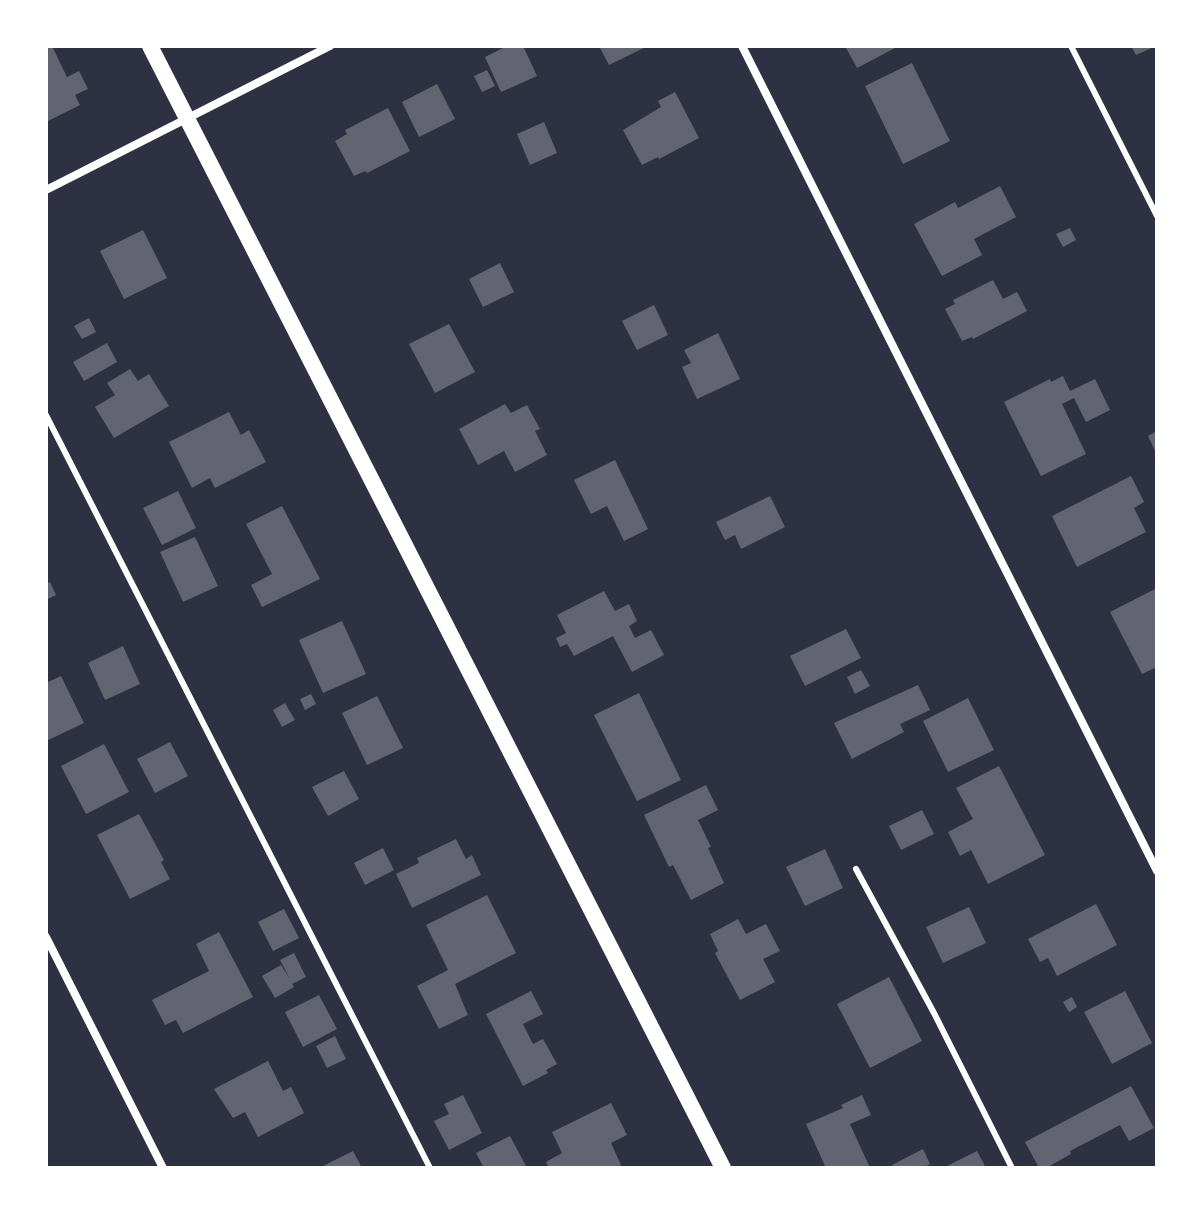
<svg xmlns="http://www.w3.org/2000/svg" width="1203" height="1214" viewBox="0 0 1203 1214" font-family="Cabin,sans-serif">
  <rect width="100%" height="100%" fill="#2d3142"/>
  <path fill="#626471" d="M 46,46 L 52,46 L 67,77 L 79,71 L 88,89 L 75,95 L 80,105 L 46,122 Z
    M 507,46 L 523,46 L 537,76 L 501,92 L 485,57 Z
    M 599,46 L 648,46 L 609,65 Z
    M 845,46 L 899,46 L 857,68 Z
    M 1131,46 L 1156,46 L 1136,55 Z
    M 912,63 L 950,141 L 903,164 L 865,86 Z
    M 487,70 L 495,86 L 482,92 L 474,76 Z
    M 437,84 L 455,119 L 419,137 L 402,102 Z
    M 675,92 L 699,138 L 659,159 L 658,157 L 642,165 L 623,130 L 661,107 L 658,101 Z
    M 388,108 L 410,151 L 367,173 L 365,171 L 354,176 L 335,141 L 347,134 L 345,130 Z
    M 544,122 L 557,153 L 530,165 L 517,134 Z
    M 1000,186 L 1016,217 L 974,239 L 982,255 L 942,276 L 914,224 L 955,202 L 958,208 Z
    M 1070,228 L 1076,240 L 1063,247 L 1056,234 Z
    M 143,230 L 167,278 L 124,299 L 100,251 Z
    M 500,263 L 514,292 L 483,307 L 469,279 Z
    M 993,280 L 1003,299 L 1017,292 L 1027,311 L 973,339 L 972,337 L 962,341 L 945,309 L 955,304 L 953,300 Z
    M 654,305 L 668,335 L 637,350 L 622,321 Z
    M 89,318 L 96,332 L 82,339 L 74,326 Z
    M 449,324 L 475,372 L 435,393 L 409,344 Z
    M 718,333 L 740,379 L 697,399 L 682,367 L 691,363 L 684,350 Z
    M 107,343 L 117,362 L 84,381 L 73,362 Z
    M 130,369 L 138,381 L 149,374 L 169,406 L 114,438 L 95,407 L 115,395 L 107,383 Z
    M 1063,376 L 1070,391 L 1095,379 L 1110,410 L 1086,422 L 1074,398 L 1062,404 L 1086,454 L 1041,476 L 1004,402 L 1050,379 L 1051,382 Z
    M 505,404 L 511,413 L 527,405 L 540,429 L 535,431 L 547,455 L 515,472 L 504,451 L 478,465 L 459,429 Z
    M 229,412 L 241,435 L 249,430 L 266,462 L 215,488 L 210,478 L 192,488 L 169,442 Z
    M 1157,431 L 1157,455 L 1148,436 Z
    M 615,460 L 648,529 L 624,541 L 607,506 L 591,514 L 574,480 Z
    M 1131,476 L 1144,502 L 1134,508 L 1146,532 L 1077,567 L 1052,516 Z
    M 178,491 L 196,528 L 162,545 L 143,508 Z
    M 770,496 L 785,527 L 741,549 L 735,535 L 725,540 L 716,522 Z
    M 282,506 L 320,579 L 262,607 L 251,585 L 272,574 L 246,524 Z
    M 195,537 L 218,586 L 183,602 L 160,552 Z
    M 50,582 L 56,595 L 46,600 L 46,584 Z
    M 1157,588 L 1157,667 L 1142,674 L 1110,612 Z
    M 604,591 L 615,611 L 629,604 L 637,621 L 629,626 L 635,638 L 651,630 L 664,655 L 632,672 L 613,636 L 574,656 L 567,644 L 560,647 L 556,638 L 566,633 L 557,615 Z
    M 342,621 L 366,674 L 323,693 L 299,640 Z
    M 846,629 L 861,658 L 805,686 L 790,656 Z
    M 123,646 L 140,684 L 105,700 L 88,663 Z
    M 861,670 L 870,686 L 855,694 L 847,677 Z
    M 61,676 L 84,723 L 46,741 L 46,683 Z
    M 918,685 L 930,710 L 900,724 L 904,732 L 852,759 L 834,723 Z
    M 639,693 L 681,780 L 637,801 L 594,715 Z
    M 311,694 L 316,704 L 305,710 L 300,699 Z
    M 377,696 L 403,748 L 367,765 L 342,713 Z
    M 968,698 L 994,750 L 948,772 L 923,721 Z
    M 285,703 L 295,720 L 282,727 L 273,710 Z
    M 170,742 L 188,776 L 155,793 L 137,759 Z
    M 104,744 L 129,792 L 86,814 L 61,766 Z
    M 999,766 L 1045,855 L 988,884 L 971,850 L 960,856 L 948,832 L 973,819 L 956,788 Z
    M 344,771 L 359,799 L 328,816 L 312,787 Z
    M 706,785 L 718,810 L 698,820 L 711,847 L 708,848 L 724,883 L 691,900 L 673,865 L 669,867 L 644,815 Z
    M 922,810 L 934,834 L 901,850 L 889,826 Z
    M 139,814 L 164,860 L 161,862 L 170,879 L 130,899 L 97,835 Z
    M 456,839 L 466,859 L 472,855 L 481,875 L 412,908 L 396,874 L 419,863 L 417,858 Z
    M 383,848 L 394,870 L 365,885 L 354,863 Z
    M 825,849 L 843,888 L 805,906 L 786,867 Z
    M 487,895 L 516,953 L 455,984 L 468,1015 L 439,1029 L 417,986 L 448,970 L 426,925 Z
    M 1096,904 L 1117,945 L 1057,976 L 1048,958 L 1040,962 L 1028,939 Z
    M 969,907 L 986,943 L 943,963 L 926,927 Z
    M 284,909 L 299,938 L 273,951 L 258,922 Z
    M 738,919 L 746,934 L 766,924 L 780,951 L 763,959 L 775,982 L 740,1000 L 715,953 L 718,951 L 710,934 Z
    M 219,932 L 253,997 L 183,1033 L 176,1020 L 165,1025 L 152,1000 L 209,971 L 196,944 Z
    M 294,953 L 306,977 L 292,984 L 294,987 L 275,998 L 262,976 L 281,965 L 290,979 L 280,960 Z
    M 889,977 L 922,1041 L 870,1068 L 837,1004 Z
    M 531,991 L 543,1014 L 523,1024 L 533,1044 L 543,1039 L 557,1064 L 546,1070 L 548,1073 L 523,1086 L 486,1014 Z
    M 1125,991 L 1152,1043 L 1112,1064 L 1084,1012 Z
    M 319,995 L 337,1029 L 303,1047 L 285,1012 Z
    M 1072,997 L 1077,1007 L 1069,1012 L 1063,1002 Z
    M 335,1036 L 346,1059 L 327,1068 L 316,1046 Z
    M 268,1061 L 283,1091 L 291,1087 L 304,1113 L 258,1137 L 245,1112 L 233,1118 L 214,1089 Z
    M 1131,1086 L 1154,1128 L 1129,1141 L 1120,1125 L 1070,1151 L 1071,1154 L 1046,1168 L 1039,1168 L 1025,1142 Z
    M 463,1095 L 482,1133 L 449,1150 L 434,1121 L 449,1114 L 444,1104 Z
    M 862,1095 L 871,1115 L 850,1124 L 870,1168 L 826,1168 L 806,1124 L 843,1108 L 841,1105 Z
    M 611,1103 L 627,1135 L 611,1143 L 621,1165 L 615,1168 L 549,1168 L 546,1162 L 562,1153 L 552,1132 Z
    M 510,1136 L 526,1166 L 484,1168 L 476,1153 Z
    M 923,1149 L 930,1164 L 923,1168 L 894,1168 L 892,1165 Z
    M 353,1151 L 362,1168 L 319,1168 Z
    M 977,1151 L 986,1168 L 943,1168 Z"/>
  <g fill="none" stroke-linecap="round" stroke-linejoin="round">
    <path stroke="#fff" stroke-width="6" d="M 1071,46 L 1157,216
      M 46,415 L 430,1168
      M 856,869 L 934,1013 L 1012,1168"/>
    <path stroke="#fff" stroke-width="8" d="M 742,46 L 1157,871
      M 46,190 L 330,46
      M 46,937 L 163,1168"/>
    <path stroke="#fff" stroke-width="16" d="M 150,46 L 723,1168"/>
  </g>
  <rect width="1203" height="1214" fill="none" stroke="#ffffff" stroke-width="96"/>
</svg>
